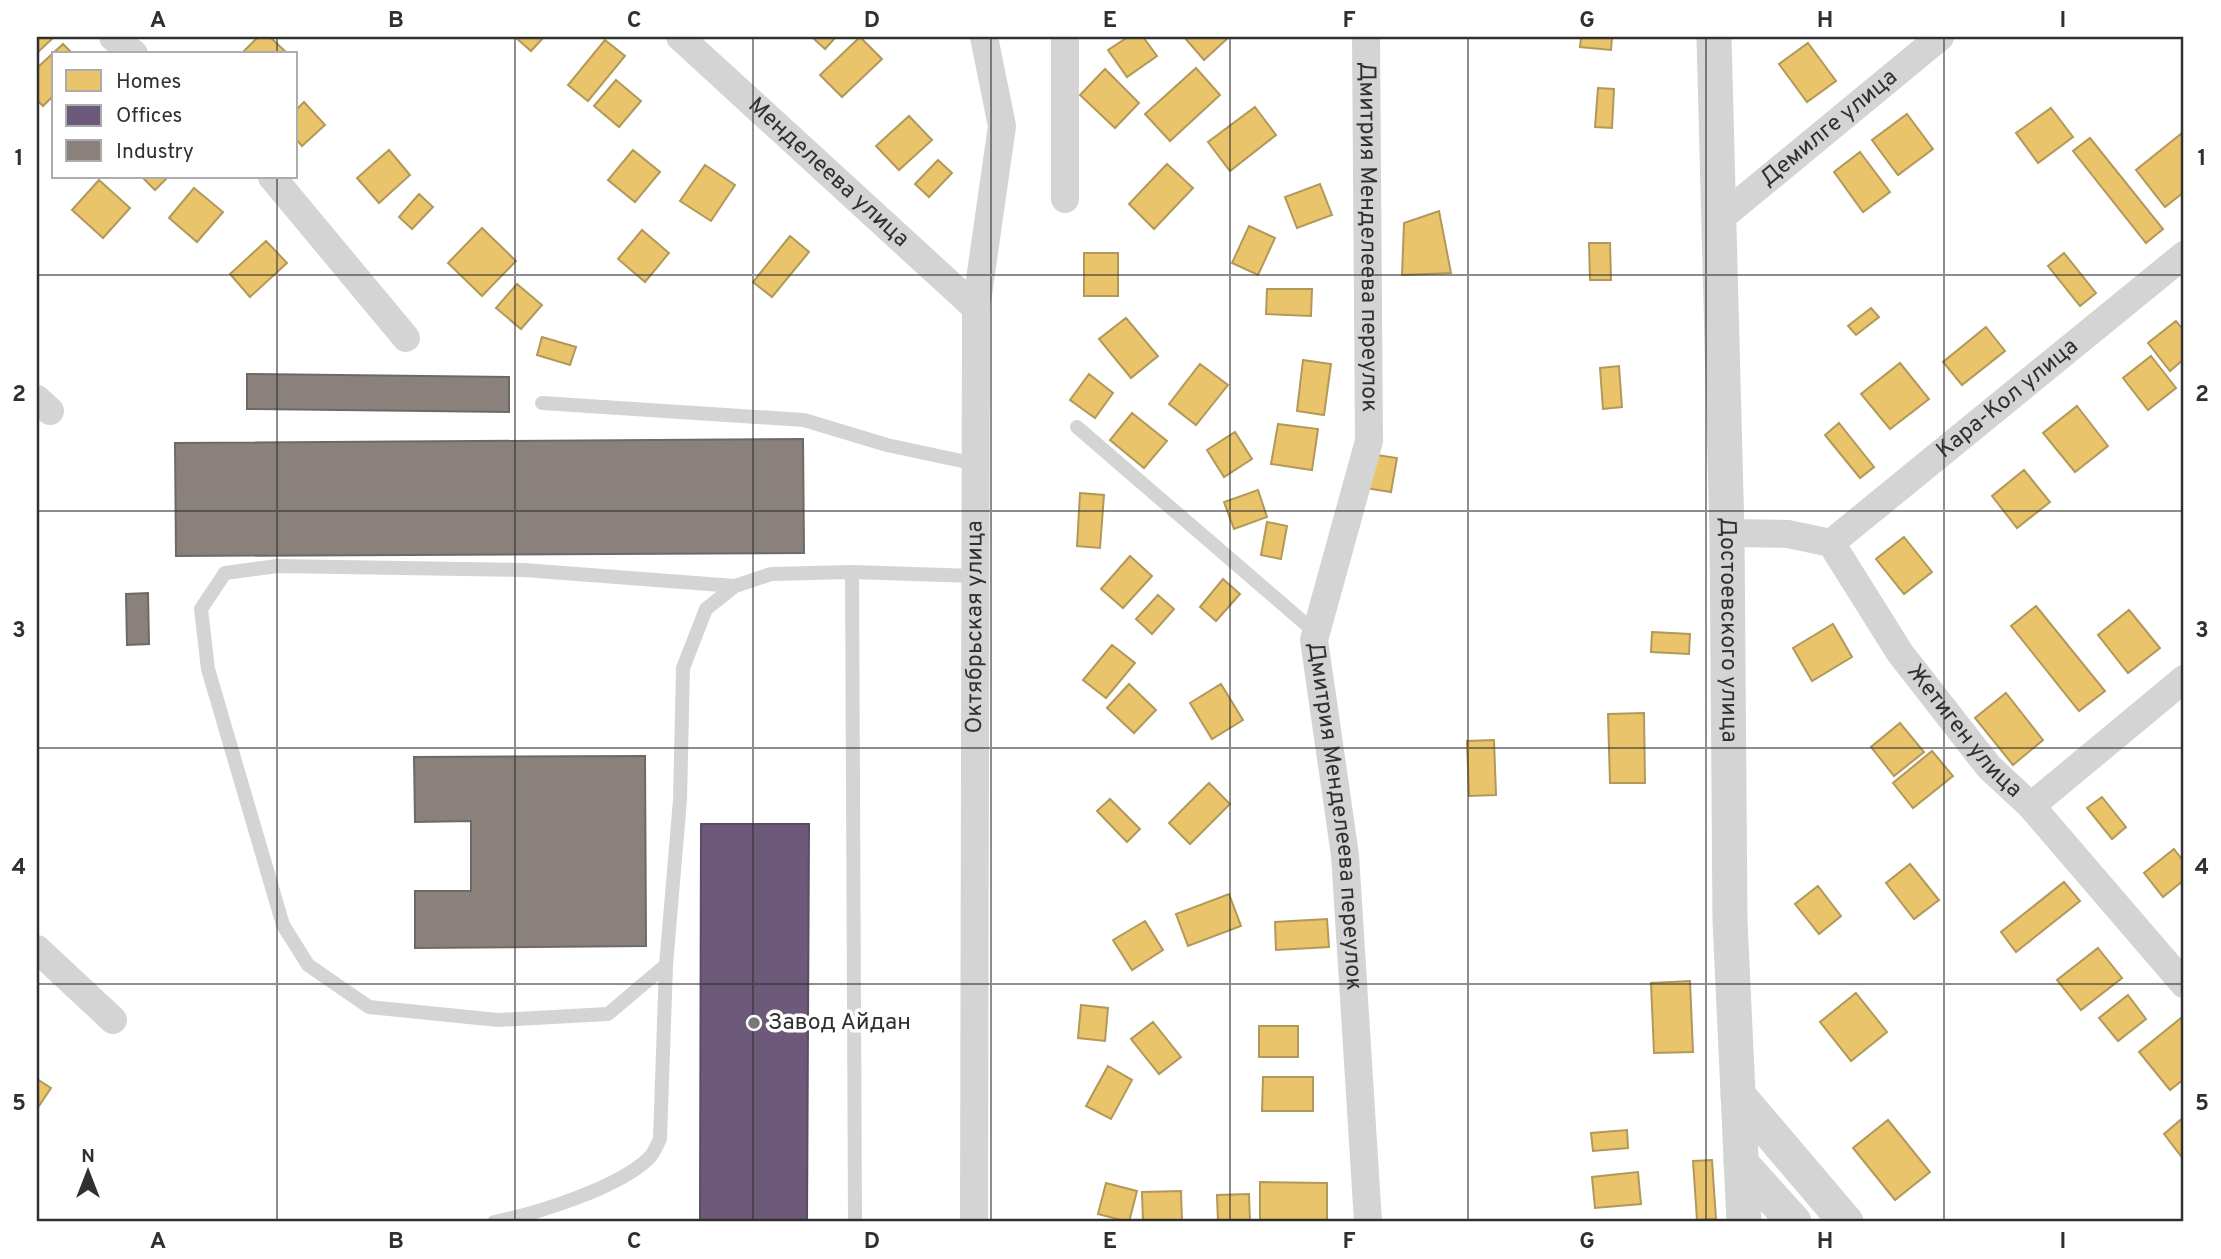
<svg xmlns="http://www.w3.org/2000/svg" width="2221" height="1259" viewBox="0 0 2221 1259" font-family="Overpass,sans-serif">
  <rect width="100%" height="100%" fill="#fff"/>
  <path fill="#e9c46a" stroke="#b29859" stroke-width="2" d="M 37,37 L 54,37 L 37,53 Z
    M 258,37 L 270,37 L 288,54 L 241,54 Z
    M 515,37 L 544,37 L 531,51 Z
    M 812,37 L 836,37 L 825,49 Z
    M 860,37 L 882,59 L 842,97 L 820,75 Z
    M 1128,37 L 1143,37 L 1157,56 L 1127,77 L 1108,50 Z
    M 1184,37 L 1229,37 L 1204,60 Z
    M 1581,37 L 1612,37 L 1611,50 L 1580,47 Z
    M 605,40 L 625,56 L 588,101 L 568,85 Z
    M 1808,43 L 1836,81 L 1807,102 L 1779,64 Z
    M 63,44 L 73,54 L 54,54 L 54,95 L 43,106 L 37,100 L 37,68 Z
    M 1196,68 L 1220,95 L 1170,141 L 1145,114 Z
    M 1105,69 L 1139,103 L 1115,128 L 1080,95 Z
    M 616,80 L 641,101 L 619,127 L 594,106 Z
    M 1598,88 L 1614,89 L 1612,128 L 1595,127 Z
    M 304,102 L 325,125 L 302,146 L 296,139 L 296,110 Z
    M 1255,107 L 1276,135 L 1230,171 L 1208,142 Z
    M 2051,108 L 2073,137 L 2038,163 L 2016,133 Z
    M 1907,114 L 1933,149 L 1898,175 L 1872,140 Z
    M 909,116 L 932,140 L 899,170 L 876,146 Z
    M 2182,133 L 2184,192 L 2165,207 L 2136,170 Z
    M 2090,138 L 2163,229 L 2146,243 L 2073,151 Z
    M 389,150 L 410,175 L 379,203 L 357,178 Z
    M 633,150 L 660,172 L 635,202 L 608,180 Z
    M 1860,152 L 1890,192 L 1863,212 L 1834,172 Z
    M 938,160 L 952,173 L 929,197 L 915,184 Z
    M 1167,164 L 1193,188 L 1154,229 L 1129,204 Z
    M 705,165 L 735,185 L 711,221 L 680,201 Z
    M 142,177 L 168,177 L 155,190 Z
    M 99,180 L 130,208 L 103,238 L 72,210 Z
    M 1320,184 L 1332,215 L 1297,228 L 1285,197 Z
    M 194,188 L 223,212 L 197,242 L 169,218 Z
    M 419,194 L 433,207 L 412,229 L 399,217 Z
    M 1439,211 L 1451,273 L 1402,275 L 1404,223 Z
    M 1249,226 L 1275,238 L 1258,275 L 1232,263 Z
    M 482,228 L 516,261 L 482,296 L 448,263 Z
    M 642,230 L 669,253 L 645,282 L 618,259 Z
    M 790,236 L 809,252 L 772,297 L 753,282 Z
    M 266,241 L 287,263 L 250,297 L 230,274 Z
    M 1589,243 L 1610,243 L 1611,280 L 1590,280 Z
    M 1084,253 L 1118,253 L 1118,296 L 1084,296 Z
    M 2064,253 L 2096,293 L 2080,306 L 2048,266 Z
    M 517,284 L 542,305 L 521,329 L 496,308 Z
    M 1267,289 L 1312,289 L 1311,316 L 1266,314 Z
    M 1871,308 L 1879,317 L 1856,335 L 1848,326 Z
    M 1126,318 L 1158,356 L 1131,378 L 1099,339 Z
    M 2176,321 L 2184,331 L 2184,359 L 2170,371 L 2148,343 Z
    M 1986,327 L 2005,351 L 1962,385 L 1943,362 Z
    M 542,337 L 576,347 L 570,365 L 537,355 Z
    M 2151,356 L 2176,388 L 2148,410 L 2123,378 Z
    M 1303,360 L 1331,364 L 1324,415 L 1297,411 Z
    M 1900,363 L 1929,399 L 1890,429 L 1861,394 Z
    M 1200,364 L 1228,385 L 1196,425 L 1169,404 Z
    M 1619,366 L 1622,407 L 1603,409 L 1600,368 Z
    M 1089,374 L 1113,393 L 1095,418 L 1070,400 Z
    M 2077,406 L 2108,446 L 2075,472 L 2043,433 Z
    M 1132,413 L 1167,441 L 1144,468 L 1110,440 Z
    M 1839,423 L 1874,467 L 1860,478 L 1825,435 Z
    M 1278,424 L 1318,429 L 1312,470 L 1271,464 Z
    M 1235,432 L 1252,459 L 1224,477 L 1207,450 Z
    M 1370,454 L 1397,458 L 1391,492 L 1365,488 Z
    M 2024,470 L 2050,502 L 2017,528 L 1992,496 Z
    M 1258,490 L 1267,517 L 1234,529 L 1224,502 Z
    M 1080,493 L 1104,495 L 1100,548 L 1077,546 Z
    M 1267,522 L 1287,526 L 1281,559 L 1261,555 Z
    M 1904,537 L 1932,572 L 1904,594 L 1876,559 Z
    M 1130,556 L 1152,576 L 1123,608 L 1101,589 Z
    M 1223,579 L 1240,594 L 1216,621 L 1200,607 Z
    M 1158,595 L 1174,609 L 1152,634 L 1136,619 Z
    M 2036,606 L 2105,691 L 2079,711 L 2011,626 Z
    M 2129,610 L 2160,648 L 2128,673 L 2098,635 Z
    M 1833,624 L 1852,657 L 1812,681 L 1793,648 Z
    M 1652,632 L 1690,634 L 1689,654 L 1651,652 Z
    M 1112,645 L 1135,663 L 1106,698 L 1083,680 Z
    M 1129,684 L 1156,710 L 1134,733 L 1107,708 Z
    M 1221,684 L 1243,720 L 1212,739 L 1190,703 Z
    M 2006,693 L 2043,740 L 2013,765 L 1975,718 Z
    M 1644,713 L 1645,783 L 1610,783 L 1608,714 Z
    M 1900,723 L 1924,752 L 1894,776 L 1871,747 Z
    M 1494,740 L 1496,795 L 1469,796 L 1467,741 Z
    M 1932,751 L 1953,776 L 1913,808 L 1893,783 Z
    M 1209,783 L 1230,804 L 1190,844 L 1169,823 Z
    M 2102,797 L 2126,827 L 2112,839 L 2087,808 Z
    M 1110,799 L 1140,829 L 1127,842 L 1097,811 Z
    M 2174,849 L 2184,862 L 2184,880 L 2163,897 L 2144,873 Z
    M 1910,864 L 1939,900 L 1914,919 L 1886,883 Z
    M 2064,882 L 2080,901 L 2016,952 L 2001,932 Z
    M 1818,886 L 1841,916 L 1819,934 L 1795,904 Z
    M 1229,894 L 1241,926 L 1188,946 L 1176,914 Z
    M 1327,919 L 1329,947 L 1276,950 L 1275,922 Z
    M 1145,921 L 1163,950 L 1132,970 L 1113,940 Z
    M 2098,948 L 2122,978 L 2081,1010 L 2057,980 Z
    M 1690,981 L 1693,1052 L 1654,1053 L 1651,983 Z
    M 1856,993 L 1887,1032 L 1851,1061 L 1820,1022 Z
    M 2128,995 L 2146,1019 L 2118,1041 L 2099,1018 Z
    M 1081,1005 L 1108,1008 L 1105,1041 L 1078,1038 Z
    M 2181,1018 L 2184,1022 L 2184,1079 L 2170,1090 L 2139,1052 Z
    M 1153,1022 L 1181,1057 L 1159,1074 L 1131,1039 Z
    M 1259,1026 L 1298,1026 L 1298,1057 L 1259,1057 Z
    M 1108,1066 L 1132,1080 L 1111,1119 L 1086,1106 Z
    M 1263,1077 L 1313,1077 L 1313,1111 L 1262,1111 Z
    M 37,1079 L 51,1088 L 37,1109 Z
    M 2184,1117 L 2184,1160 L 2164,1134 Z
    M 1888,1120 L 1930,1172 L 1895,1200 L 1853,1148 Z
    M 1627,1130 L 1628,1148 L 1593,1151 L 1591,1133 Z
    M 1712,1160 L 1716,1219 L 1697,1220 L 1693,1161 Z
    M 1638,1172 L 1641,1204 L 1595,1208 L 1592,1177 Z
    M 1260,1182 L 1327,1183 L 1327,1222 L 1260,1222 Z
    M 1106,1183 L 1137,1191 L 1129,1222 L 1098,1214 Z
    M 1181,1191 L 1182,1222 L 1143,1222 L 1142,1192 Z
    M 1249,1194 L 1250,1222 L 1218,1222 L 1217,1195 Z"/>
  <path fill="#6d597a" stroke="#5b4d64" stroke-width="2" d="M 701,824 L 809,824 L 807,1222 L 700,1222 Z"/>
  <path fill="#8a817c" stroke="#6f6965" stroke-width="2" d="M 247,374 L 509,377 L 509,412 L 247,409 Z
    M 803,439 L 804,553 L 176,556 L 175,443 Z
    M 148,593 L 149,644 L 127,645 L 126,594 Z
    M 645,756 L 646,946 L 415,948 L 415,891 L 471,891 L 471,821 L 415,822 L 414,757 Z"/>
  <g fill="none" stroke-linecap="round" stroke-linejoin="round">
    <path stroke="#d4d4d4" stroke-width="14" d="M 542,403 L 804,420 L 887,445 L 976,464
      M 1077,427 L 1316,633
      M 852,572 L 855,1222
      M 666,965 L 608,1014 L 498,1020 L 369,1007 L 308,965 L 283,925 L 208,669 L 201,609 L 225,573 L 277,566 L 524,570 L 735,586
      M 494,1222 C 535,1214 619,1188 649,1158 C 654,1153 657,1145 660,1139 L 666,965 L 680,800 L 683,668 L 706,609 L 735,586 L 771,574 L 852,572 L 975,576"/>
    <g stroke="#d4d4d4" stroke-width="28">
      <path d="M 113,37 L 134,54"/>
      <path id="s1" d="M 680,37 L 976,308"/>
      <path d="M 1065,37 L 1065,199"/>
      <path id="s2" d="M 1366,37 L 1369,441 L 1314,640 L 1345,855 L 1368,1222"/>
      <path d="M 272,177 L 406,338"/>
      <path id="s3" d="M 1718,220 L 1940,37"/>
      <path d="M 37,399 L 50,411"/>
      <path id="s4" d="M 1727,533 L 1788,534 L 1831,543 L 1900,653 L 1989,767 L 2031,806 L 2184,984"/>
      <path id="s5" d="M 1831,543 L 2184,255"/>
      <path d="M 2031,806 L 2184,679"/>
      <path d="M 37,949 L 113,1020"/>
      <path id="s6" d="M 974,1222 L 976,308 L 1002,126 L 984,37"/>
    </g>
    <g stroke="#d4d4d4" stroke-width="35">
      <path id="s7" d="M 1714,37 L 1727,533 L 1730,921 L 1744,1222"/>
      <path d="M 1738,1095 L 1846,1222"/>
      <path d="M 1741,1163 L 1794,1222"/>
    </g>
  </g>
  <path fill="none" stroke="#303030" stroke-width="2" stroke-opacity="0.55" d="M 277,37 L 277,54M 515,37 L 515,1222M 753,37 L 753,1222M 991,37 L 991,1222M 1230,37 L 1230,1222M 1468,37 L 1468,1222M 1706,37 L 1706,1222M 1944,37 L 1944,1222M 277,177 L 277,1222M 37,275 L 2184,275M 37,511 L 2184,511M 37,748 L 2184,748M 37,984 L 2184,984"/>
  <circle fill="#787878" stroke="#fff" stroke-width="2.5" cx="754" cy="1023" r="7"/>
  <g text-anchor="middle" dominant-baseline="central" stroke-width="7" stroke-linejoin="round" paint-order="stroke">
    <g font-size="23" fill="#303030" stroke="#fff">
      <text stroke="none"><textPath href="#s3" startOffset="144">Демилге улица</textPath></text>
      <text stroke="none"><textPath href="#s1" startOffset="201">Менделеева улица</textPath></text>
      <text stroke="none"><textPath href="#s2" startOffset="200">Дмитрия Менделеева переулок</textPath></text>
      <text stroke="none"><textPath href="#s5" startOffset="228">Кара-Кол улица</textPath></text>
      <text stroke="none"><textPath href="#s6" startOffset="595">Октябрьская улица</textPath></text>
      <text stroke="none"><textPath href="#s7" startOffset="593">Достоевского улица</textPath></text>
      <text stroke="none"><textPath href="#s4" startOffset="336">Жетиген улица</textPath></text>
      <text stroke="none"><textPath href="#s2" startOffset="788">Дмитрия Менделеева переулок</textPath></text>
    </g>
    <g font-size="23" fill="#303030" stroke="#fff" text-anchor="start">
      <text x="768" y="1023">Завод Айдан</text>
    </g>
  </g>
  <rect width="2221" height="1259" fill="none" stroke="#ffffff" stroke-width="77"/>
  <rect x="52" y="52" width="245" height="126" fill="#ffffff" stroke="#acacac" stroke-width="2"/>
  <rect x="66" y="70" width="35" height="21" fill="#e9c46a" stroke="#acacac" stroke-width="2"/>
  <text x="116" y="88" font-size="21" fill="#303030">Homes</text>
  <rect x="66" y="105" width="35" height="21" fill="#6d597a" stroke="#acacac" stroke-width="2"/>
  <text x="116" y="122" font-size="21" fill="#303030">Offices</text>
  <rect x="66" y="140" width="35" height="21" fill="#8a817c" stroke="#acacac" stroke-width="2"/>
  <text x="116" y="158" font-size="21" fill="#303030">Industry</text>
  <g transform="translate(88 1172)" stroke="#ffffff" stroke-width="5" paint-order="stroke">
  <path d="M0-5L12 26L0 18L-12 26Z" fill="#303030"/>
  <text y="-10" font-size="19" font-weight="bold" text-anchor="middle" fill="#303030">N</text>
  </g>
  <rect x="38" y="38" width="2144" height="1182" fill="none" stroke="#303030" stroke-width="2.5"/>
  <g font-size="23" text-anchor="middle" font-weight="bold" fill="#303030">
    <text x="158" y="27">A</text>
    <text x="396" y="27">B</text>
    <text x="634" y="27">C</text>
    <text x="872" y="27">D</text>
    <text x="1110" y="27">E</text>
    <text x="1349" y="27">F</text>
    <text x="1587" y="27">G</text>
    <text x="1825" y="27">H</text>
    <text x="2063" y="27">I</text>
    <text x="19" y="165">1</text>
    <text x="2202" y="165">1</text>
    <text x="19" y="401">2</text>
    <text x="2202" y="401">2</text>
    <text x="19" y="637">3</text>
    <text x="2202" y="637">3</text>
    <text x="19" y="874">4</text>
    <text x="2202" y="874">4</text>
    <text x="19" y="1110">5</text>
    <text x="2202" y="1110">5</text>
    <text x="158" y="1248">A</text>
    <text x="396" y="1248">B</text>
    <text x="634" y="1248">C</text>
    <text x="872" y="1248">D</text>
    <text x="1110" y="1248">E</text>
    <text x="1349" y="1248">F</text>
    <text x="1587" y="1248">G</text>
    <text x="1825" y="1248">H</text>
    <text x="2063" y="1248">I</text>
  </g>
</svg>
